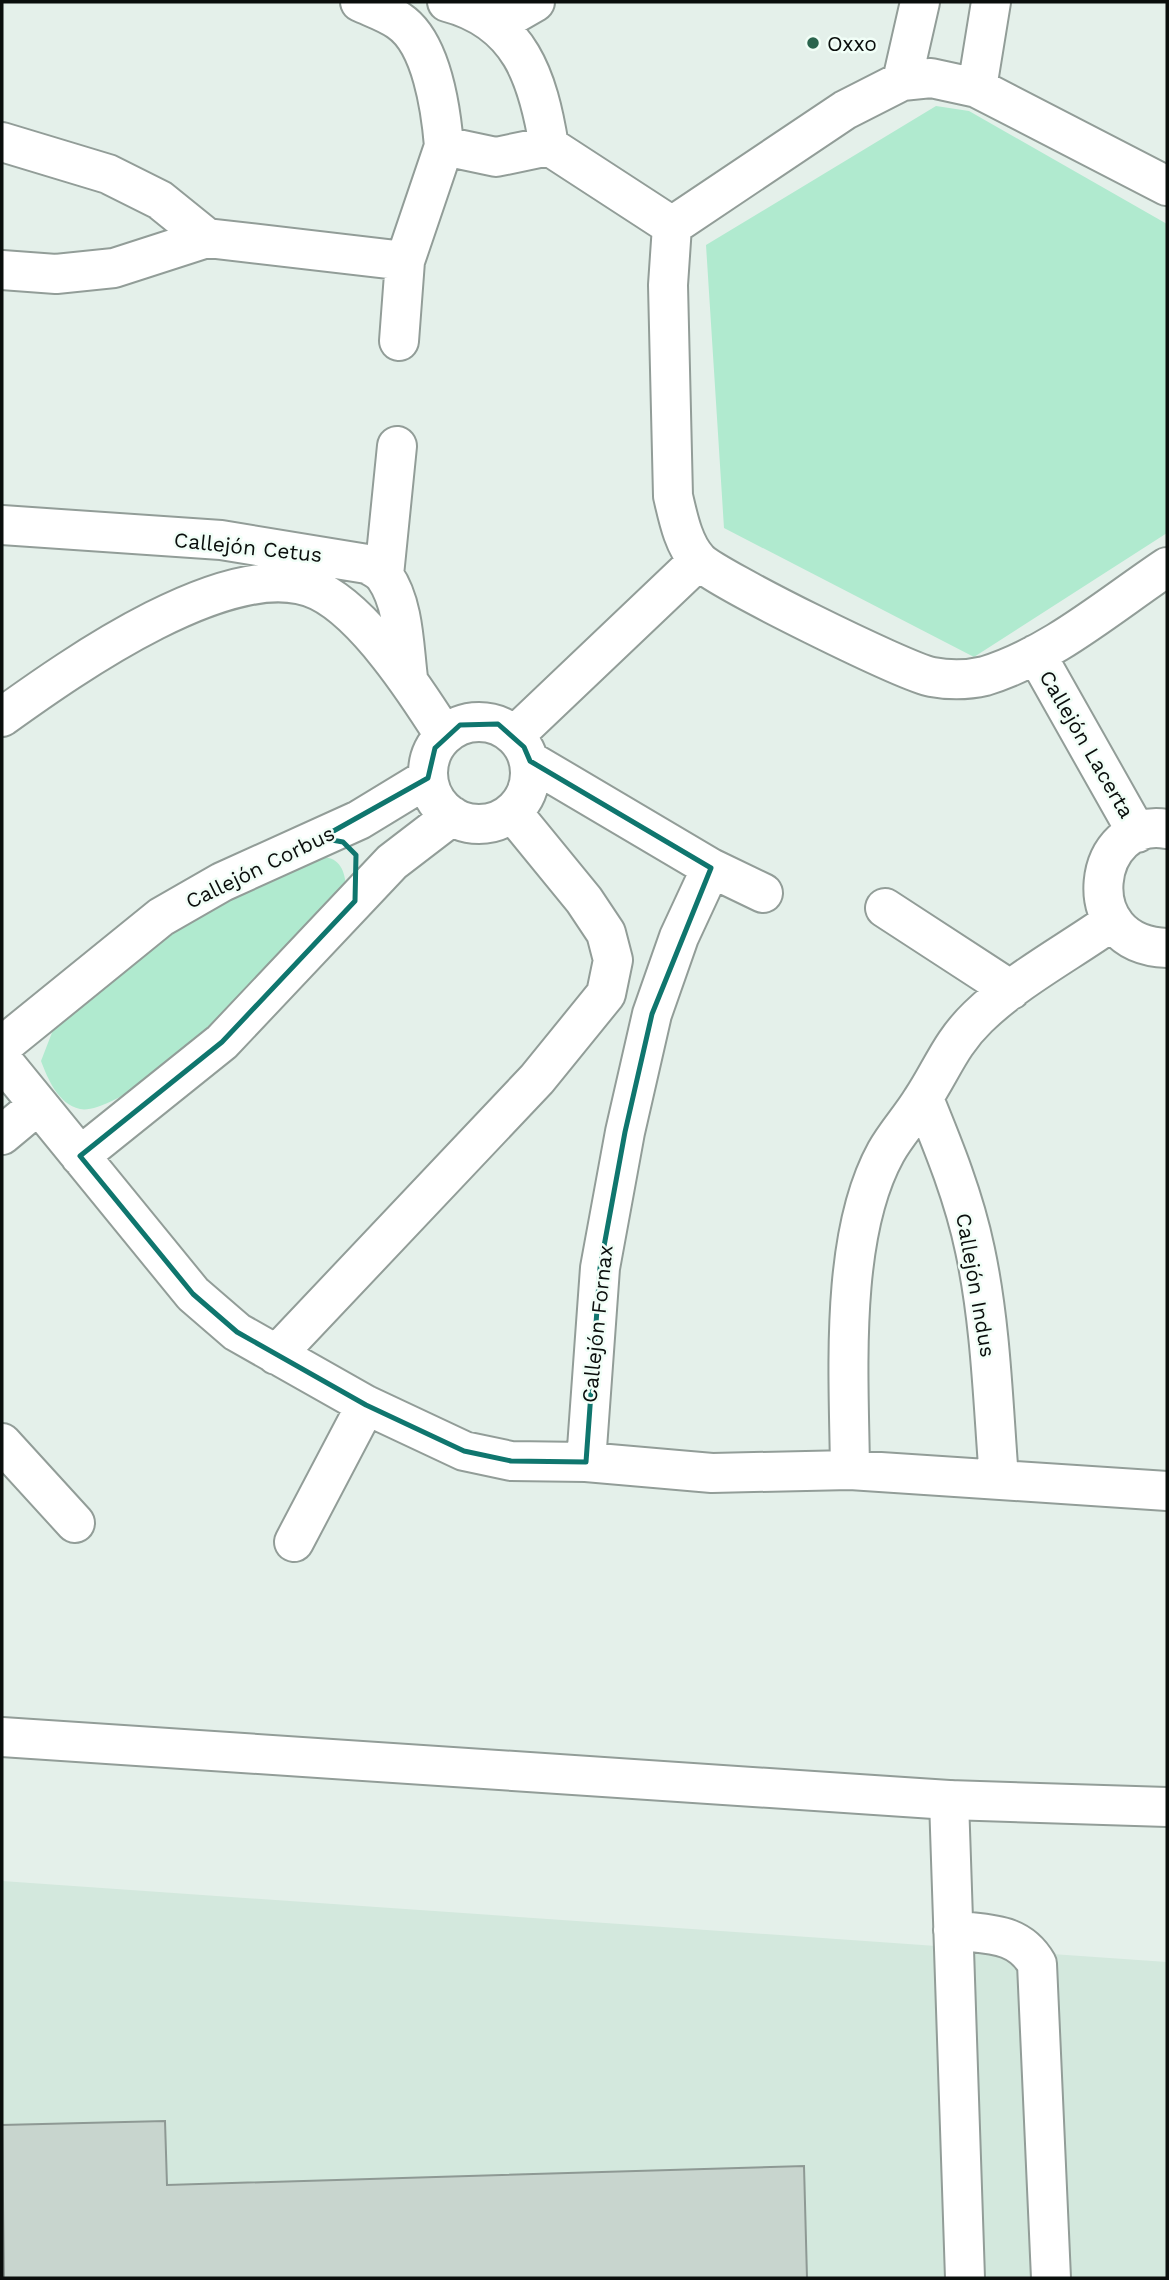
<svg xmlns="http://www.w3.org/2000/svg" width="1169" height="2280" viewBox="0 0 1169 2280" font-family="'Work Sans',sans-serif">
  <rect width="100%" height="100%" fill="#e4f0ea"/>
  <path fill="#d3e8dd" d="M 2,1881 L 1167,1962 L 1167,2278 L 2,2278 Z"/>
  <path fill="#b0eacf" d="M 936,106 L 969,111 L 1167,224 L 1167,533 L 974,657 L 724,528 L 706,245 Z
    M 323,857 C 340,858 345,871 346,887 C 304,933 265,984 220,1027 C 200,1047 106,1116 80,1109 C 58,1104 48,1079 41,1061 L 53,1030 L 150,942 L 210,905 Z"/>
  <path fill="#c8d5ce" stroke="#8e9994" stroke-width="2" d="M 165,2121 L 167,2185 L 804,2166 L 807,2278 L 4,2278 L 2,2125 Z"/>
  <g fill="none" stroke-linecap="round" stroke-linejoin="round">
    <defs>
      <path id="minor" d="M 360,2 C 373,8 388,13 399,21 C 432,43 441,110 444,146
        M 447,2 C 520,21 538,78 549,146 L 672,226
        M 497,24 L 535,2
        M 902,81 L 920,2
        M 977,88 L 991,2
        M 2,142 L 108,174 L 160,200 L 207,238
        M 1167,186 L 977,88 L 931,78 L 902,81 L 845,110 L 672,226 L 668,285 L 673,496 C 678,517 683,544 698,560 C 714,578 905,672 932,677 C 948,680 968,680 985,676 C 1051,656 1110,605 1167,567
        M 2,270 L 56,274 L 114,268 L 207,238 L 405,261 L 444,146 L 496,157 L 549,146
        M 399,341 L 405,261
        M 2,525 L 221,540 L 367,564 C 373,567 381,571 385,577 C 404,604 404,647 408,678
        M 384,575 L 397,446
        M 1036,654 L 1137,833
        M 2,717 C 69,669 235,550 319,591 C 366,614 416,691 444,735
        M428 773a51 51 0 1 1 102 0a51 51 0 1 1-102 0Z
        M 515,735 L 698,561
        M 530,761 L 711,868 L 763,893
        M 1167,829 C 1093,815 1072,945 1167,948
        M 885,908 L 1011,990
        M 2,1046 L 161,917 L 222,882 L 359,820 L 428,778
        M 2,1060 L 193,1294 L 237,1332 L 366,1405 L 464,1451 L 511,1461 L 586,1462 L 712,1473 L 850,1470 L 1167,1491
        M 924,1099 C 944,1148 964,1197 975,1250 C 991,1325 993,1403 999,1479
        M 2,1135 L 38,1105
        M 80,1156 L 222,1042 L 392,862 L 452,816
        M 276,1355 L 537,1079 L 606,994 L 613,960 L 606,933 L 584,900 L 512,812
        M 2,1443 L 75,1523
        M 586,1462 L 600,1268 L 625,1132 L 652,1014 L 679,937 L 711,868
        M 850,1470 C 849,1376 839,1237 886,1152 C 896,1134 911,1118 922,1100 C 942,1070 950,1044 978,1017 C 1016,980 1067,953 1111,922
        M 294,1542 L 366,1405
        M 949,1800 L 965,2278
        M 953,1930 C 987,1935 1018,1931 1037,1964 L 1051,2278"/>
      <path id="major" d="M 2,1737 L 949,1800 L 1167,1807"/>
    </defs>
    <use href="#minor" stroke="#929d98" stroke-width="42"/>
    <use href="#major" stroke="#929d98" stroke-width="42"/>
    <use href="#minor" stroke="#fff" stroke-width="38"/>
    <use href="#major" stroke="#fff" stroke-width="38"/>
  </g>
  <path fill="none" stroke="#0f766e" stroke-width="5" stroke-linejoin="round" d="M 498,724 L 524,747 L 530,761 L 711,868 L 652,1014 L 625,1132 L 600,1268 L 586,1462 L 511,1461 L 464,1451 L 366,1405 L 237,1332 L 193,1294 L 80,1156 L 222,1042 L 355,901 L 356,855 L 343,842 L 321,838 L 428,778 L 435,748 L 460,725 Z"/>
  <circle fill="#2a644d" stroke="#f1fef7" stroke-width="2.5" cx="813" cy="43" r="7"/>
  <g text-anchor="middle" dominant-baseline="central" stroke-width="5" stroke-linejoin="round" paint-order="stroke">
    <g font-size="21" fill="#0a0e0c" stroke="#f1fef7" text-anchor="start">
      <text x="827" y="43">Oxxo</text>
    </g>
    <g font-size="21" fill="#0a0e0c" stroke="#f1fef7">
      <text transform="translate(248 547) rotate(6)">Callejón Cetus</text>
      <text transform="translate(1087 744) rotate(60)">Callejón Lacerta</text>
      <text transform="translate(260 867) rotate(-26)">Callejón Corbus</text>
      <text transform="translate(976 1285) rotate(80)">Callejón Indus</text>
      <text transform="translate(597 1324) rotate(-84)">Callejón Fornax</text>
    </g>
  </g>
  <rect width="1169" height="2280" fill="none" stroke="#0a0e0c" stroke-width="7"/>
</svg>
